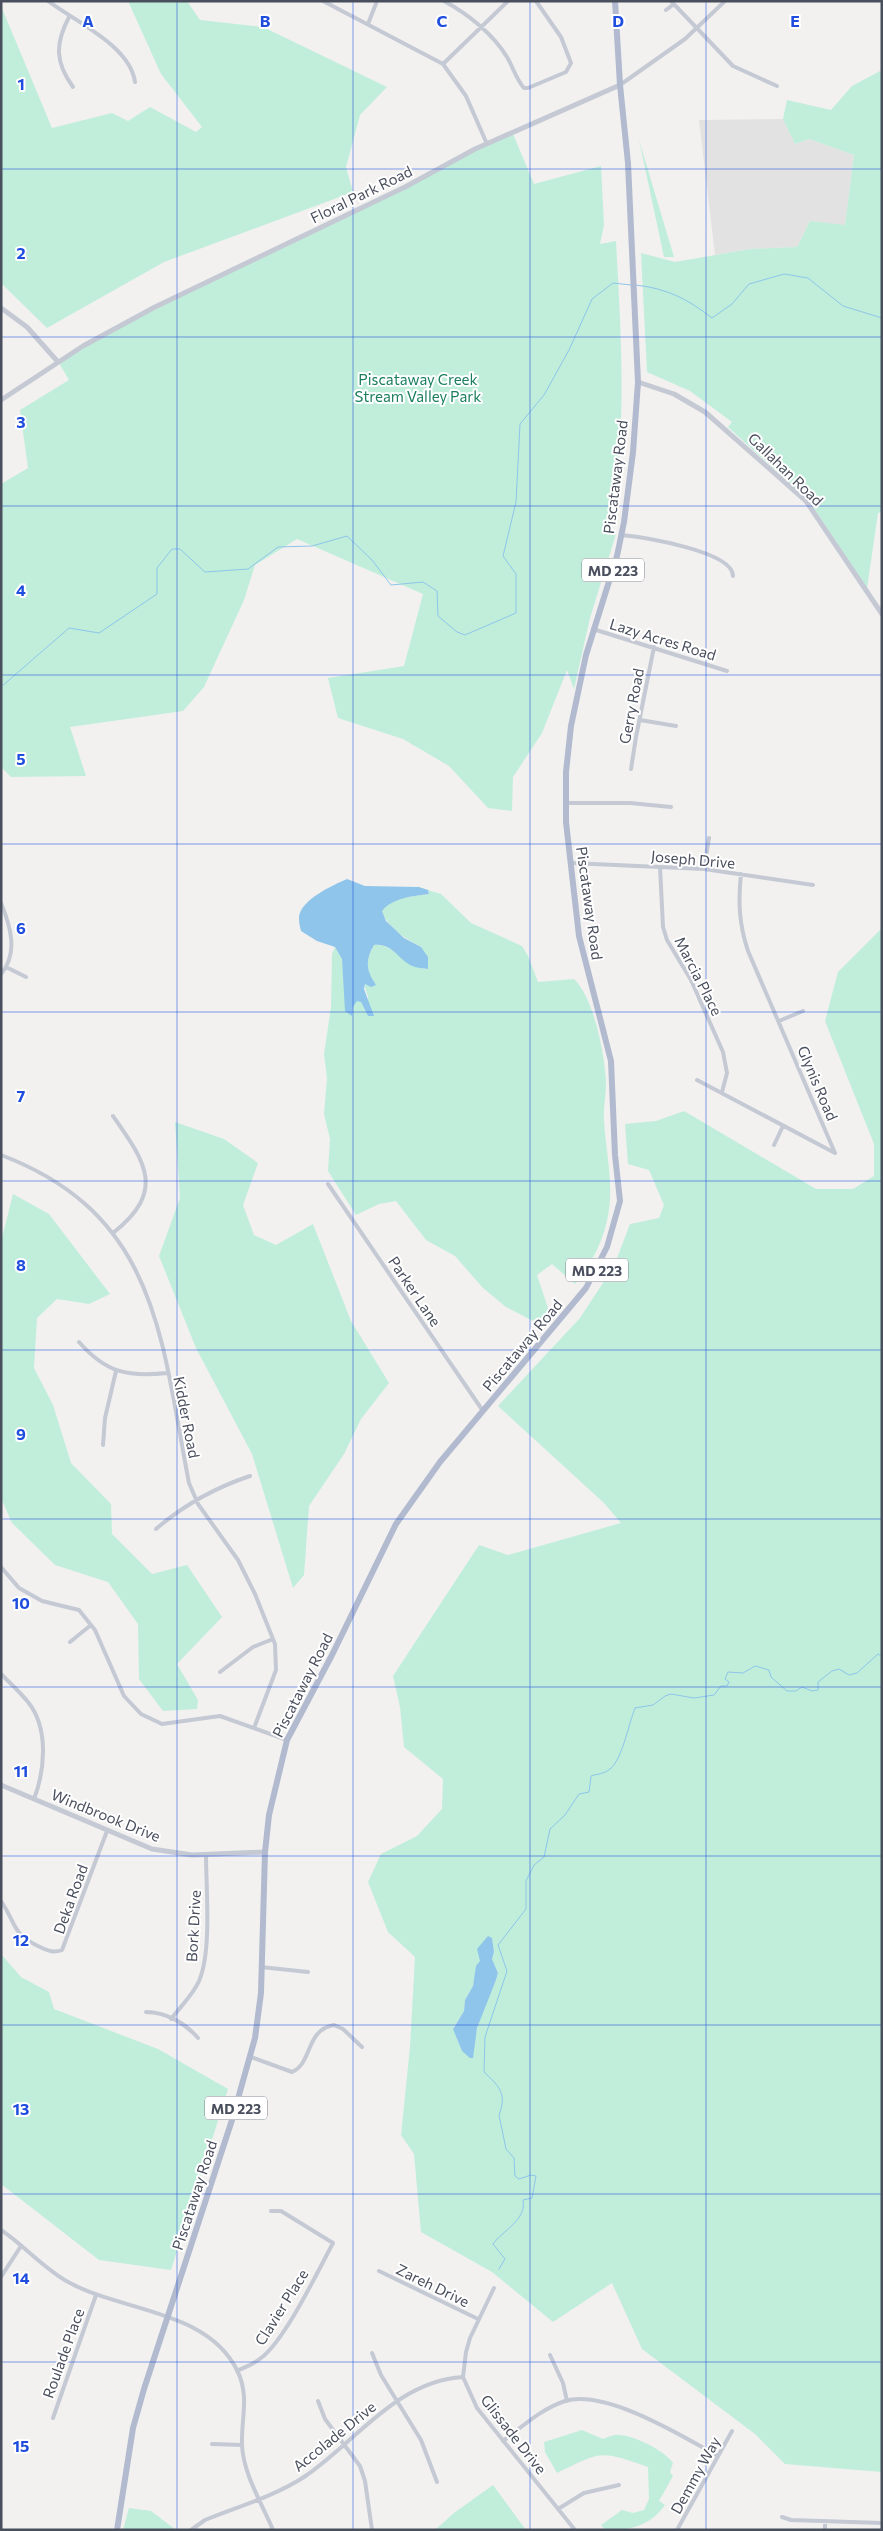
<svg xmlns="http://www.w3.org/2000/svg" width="883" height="2531" viewBox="0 0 883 2531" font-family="Commissioner,sans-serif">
  <rect width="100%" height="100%" fill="#f2f1f0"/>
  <path fill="#e3e2e2" d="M 783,119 L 795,144 L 809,139 L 854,155 L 845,226 L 810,221 L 797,247 L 750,249 L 715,255 L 699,120 Z"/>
  <path fill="#c0eedb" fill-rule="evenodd" d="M 128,1 L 187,1 L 200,20 L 263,27 L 387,87 L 360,115 L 346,167 L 353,192 L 164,262 L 47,328 L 1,283 L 1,6 L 52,128 L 112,113 L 128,121 L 150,107 L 196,132 L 202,127 L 161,74 Z
    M 882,70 L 882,512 L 878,513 L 867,588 L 810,502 L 728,427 L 732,422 L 690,391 L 647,372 L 641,253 L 675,262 L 750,249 L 797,247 L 810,221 L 845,225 L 854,155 L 809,139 L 795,144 L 783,119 L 787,100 L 831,110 L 852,86 Z
    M 513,134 L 534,184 L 601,166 L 604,225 L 600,244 L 616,241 C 621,338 629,436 607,532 L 616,534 L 590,618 L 574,689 L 567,670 L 542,733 L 513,777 L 512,811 L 488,808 L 449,766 L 403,739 L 338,718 L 328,678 L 404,666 L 423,594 L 297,539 L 255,565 L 244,600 L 204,687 L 183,711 L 70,727 L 86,776 L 11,777 L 1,767 L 1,484 L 28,468 L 20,410 L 69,380 L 59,363 L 100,337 L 475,150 Z
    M 639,140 L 674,257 L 664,257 Z
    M 428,890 L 441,894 L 471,923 L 522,946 L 528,956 L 538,982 L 574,979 C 594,998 605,1055 606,1083 C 606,1096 603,1109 604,1121 C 606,1153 614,1184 608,1216 C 603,1242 591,1265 575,1284 L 552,1264 L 537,1275 L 549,1311 L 537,1323 L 506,1307 L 483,1288 L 455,1256 L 426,1240 L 396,1201 L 379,1204 L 356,1215 L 328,1171 L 330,1139 L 324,1114 L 327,1078 L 324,1054 L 331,1007 L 332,954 L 335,947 L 342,959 L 344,980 L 353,1007 L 357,1000 L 361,1002 L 368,1016 L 368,997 L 364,984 L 375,985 C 366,971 365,960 374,945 C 397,943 400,967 428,969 L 421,947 C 404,938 390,929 381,911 C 392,898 413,896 429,894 Z
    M 882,928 L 882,2472 L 785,2464 L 755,2434 L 642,2349 L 612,2283 L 553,2322 L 492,2272 L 421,2232 L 414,2154 L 401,2135 L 410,2047 L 415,1957 L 388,1932 L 368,1882 L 381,1854 L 417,1836 L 442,1809 L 443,1779 L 404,1747 L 400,1707 L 393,1676 L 479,1545 L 508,1555 L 621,1523 L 604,1503 L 498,1406 L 580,1318 L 614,1266 L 630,1224 L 659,1218 L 664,1205 L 649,1170 L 628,1164 L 625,1124 L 656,1121 L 684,1111 L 816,1189 L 853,1189 L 874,1176 L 874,1144 L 825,1021 L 838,972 ZM 492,1938 L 494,1952 L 492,1959 L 498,1973 L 496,1980 L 480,2018 L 475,2037 L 462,2051 L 453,2028 L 464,2011 L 465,2000 L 473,1986 L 480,1961 Z
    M 175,1122 L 224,1139 L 258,1163 L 243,1205 L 254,1235 L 276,1245 L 313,1224 L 351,1321 L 389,1383 L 361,1419 L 344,1454 L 309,1506 L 304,1575 L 293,1588 L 252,1454 L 196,1348 L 159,1256 L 180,1198 Z
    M 13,1194 L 49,1214 L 110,1294 L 89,1304 L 57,1299 L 37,1318 L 34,1368 L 53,1405 L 71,1463 L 111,1504 L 112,1534 L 152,1574 L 187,1565 L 222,1617 L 177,1664 L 198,1700 L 197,1709 L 163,1711 L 139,1679 L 138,1624 L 108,1582 L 55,1565 L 12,1523 L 1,1498 L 1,1242 Z
    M 1,1954 L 21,1977 L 49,1992 L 54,2009 L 158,2049 L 228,2089 L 171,2270 L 99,2260 L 1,2184 Z
    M 582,2430 L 603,2439 C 606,2438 610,2436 614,2435 C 630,2433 664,2450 673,2463 L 670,2472 L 673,2476 L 659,2501 L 665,2505 C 649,2527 630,2530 605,2530 L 601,2525 L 622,2510 L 633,2513 L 644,2510 L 649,2499 L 648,2467 C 600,2450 602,2451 557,2473 L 545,2452 L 544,2442 Z
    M 493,2485 L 526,2530 L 435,2530 L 454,2513 Z
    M 129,2508 L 151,2511 L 176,2530 L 123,2530 Z"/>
  <path fill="#8fc5ea" d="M 347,879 L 365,886 L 419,887 L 428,890 L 429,894 C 413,896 392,898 382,911 L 386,921 L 404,938 L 421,947 L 428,957 L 428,969 C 423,968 417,968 412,966 C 397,959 393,943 374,945 C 365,960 366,971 376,985 L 371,987 L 365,984 L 364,989 L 374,1016 L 368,1016 L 361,1002 L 357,1001 L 353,1007 L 352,1016 L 345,1011 L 342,959 L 335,947 L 317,941 L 301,931 C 300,927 299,923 299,919 C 298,901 333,885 347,879 Z
    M 488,1936 L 492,1938 L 494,1952 L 492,1959 L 498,1973 L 496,1980 L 477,2028 L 473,2058 L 470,2058 L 462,2051 L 453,2029 L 464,2011 L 465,2000 L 473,1986 L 476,1966 L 480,1961 L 477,1949 Z"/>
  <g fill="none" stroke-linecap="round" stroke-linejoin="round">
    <path stroke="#8fc5ea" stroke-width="1" d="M 635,285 C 666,288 688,299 712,318 L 732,304 L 749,284 L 784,274 L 808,278 L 843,306 L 882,318
      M 1,687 L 69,628 L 99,633 L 157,594 L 157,568 L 172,549 L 180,549 L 205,572 L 248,569 L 278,547 L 312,546 L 347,536 L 372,560 L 391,585 L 423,582 L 437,591 L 438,616 L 457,632 L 465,635 L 516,613 L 516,574 L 503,556 L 516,502 L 520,424 L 544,395 L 569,350 L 592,299 L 613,283 L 631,285
      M 499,2269 L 505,2259 L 493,2244 C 502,2231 527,2220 523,2200 L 532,2198 L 536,2176 L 531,2175 L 519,2179 L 515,2176 L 514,2158 L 506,2149 L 499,2115 C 507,2094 500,2087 484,2072 L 485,2037 L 507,1971 L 498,1945 L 526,1909 L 526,1881 L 534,1865 L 544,1857 L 550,1829 L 565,1815 L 579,1794 L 589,1792 L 591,1776 C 597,1774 604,1774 610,1769 C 622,1760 629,1723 635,1708 L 653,1705 L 665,1696 L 671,1694 L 694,1698 L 714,1695 L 721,1686 L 727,1686 L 729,1682 L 725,1679 L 728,1672 L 743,1673 L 755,1666 L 769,1670 L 771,1677 L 787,1691 L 796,1691 L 802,1687 L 812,1691 L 818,1690 L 818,1682 L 832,1671 L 839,1669 L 849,1675 L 857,1673 L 878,1654 L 882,1657"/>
    <path stroke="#c4c9d4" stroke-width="4" d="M 48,1 C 76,22 130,46 135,82
      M 323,1 L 443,64 L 466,96 L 487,144
      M 444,1 C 468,14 493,34 507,57 C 513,67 516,79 524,88 L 528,88 L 566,72 L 571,63 L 561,37 L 536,1
      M 671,1 L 733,66 L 777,86
      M 666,10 L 674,4
      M 69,17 C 55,44 55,62 73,87
      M 368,24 L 377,1
      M 443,64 L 508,1
      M 620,85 L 685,39 L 725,1
      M 621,535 C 642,537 733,551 733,576
      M 593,629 L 727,671
      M 640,720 L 676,726
      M 631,769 L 636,737 L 654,647
      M 566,803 L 630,803 L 671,807
      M 571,863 L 704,869 L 813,885
      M 660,867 L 663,927 L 667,940 L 691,980 L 723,1052 L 727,1073 L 722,1092
      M 704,869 L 709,838
      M 1,903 C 10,925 19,953 1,974
      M 6,967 L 26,977
      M 779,1021 L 803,1011
      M 697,1080 L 835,1153 L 748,951 C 739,924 738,902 741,874
      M 774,1145 L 783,1126
      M 1,1155 C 159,1215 161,1340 189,1483 L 198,1504 L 238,1560 L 255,1594 L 275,1644 L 276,1670 L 254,1728
      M 328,1184 L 483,1411
      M 113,1233 C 166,1191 146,1163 113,1116
      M 79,1342 C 106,1373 128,1377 167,1373
      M 103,1445 L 105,1418 L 116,1371
      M 156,1529 C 185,1504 214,1488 250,1476
      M 1,1567 L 19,1588 L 42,1601 L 79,1610 L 95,1630 L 124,1696 L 141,1714 L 162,1724 L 220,1716 L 287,1740
      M 70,1642 L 91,1625
      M 220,1672 L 253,1647 L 273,1639
      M 1,1674 C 10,1683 20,1692 28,1702 C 49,1728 45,1770 34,1799
      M 1,1901 C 18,1926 10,1933 42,1948 C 49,1951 54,1953 62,1950 L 107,1831
      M 261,1967 L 308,1972
      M 146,2012 C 166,2012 185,2023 198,2038
      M 171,2019 C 180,2007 193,1995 199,1981 C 212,1951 206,1889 206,1855
      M 251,2057 L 292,2072 C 313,2063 305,2030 334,2025 L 343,2029 L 362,2047
      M 1,2230 C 25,2246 45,2270 70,2283 C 124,2312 207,2310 237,2370 C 250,2396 241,2418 242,2445 C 243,2473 262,2504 273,2530
      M 379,2271 L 478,2319
      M 1,2277 L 21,2246
      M 494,2288 L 470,2338 L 466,2352 L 463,2377 L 477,2408 L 575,2530
      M 372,2353 L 381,2375 L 421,2440 L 437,2482
      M 550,2355 L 563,2383 L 567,2401
      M 237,2371 C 245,2367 254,2364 261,2358 C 285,2340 318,2271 333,2243 L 281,2211 L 271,2211
      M 318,2401 L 325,2419 L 360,2466 L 365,2481 L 372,2530
      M 53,2418 L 96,2295
      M 503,2441 C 523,2426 541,2409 565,2401 C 606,2389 682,2436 718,2456
      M 212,2444 L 242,2445
      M 558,2509 L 584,2493 L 619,2485
      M 782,2517 L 791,2520 L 882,2523
      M 191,2530 L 205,2520 C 237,2507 275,2496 304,2477 C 356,2442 396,2381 463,2377
      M 677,2530 L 732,2431
      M 825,2530 L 825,2522"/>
    <path stroke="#c4c9d4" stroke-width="5" d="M 1,308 L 27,327 L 58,362
      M 638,382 L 674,394 L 705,412 L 806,501 L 882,614
      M 1,400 L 83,346 L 155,307 L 405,187 L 475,149 L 620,85
      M 1,1785 L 152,1849 L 192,1855 L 265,1852"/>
    <path stroke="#b1bace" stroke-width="6" d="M 117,2530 L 133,2428 L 144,2389 L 232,2120 L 255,2038 L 261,1993 L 265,1852 L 269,1815 L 287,1740 L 332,1655 L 396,1524 L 440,1462 L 586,1288 L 607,1247 L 620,1201 L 615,1155 L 611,1061 L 579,936 L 566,822 L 566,772 L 571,726 L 586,655 L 617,556 L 624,522 L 633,452 L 638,382 L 628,163 L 620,85 L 615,1"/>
  </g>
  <path fill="none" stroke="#1f4dde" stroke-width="1" stroke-opacity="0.55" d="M 177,1 L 177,2530M 353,1 L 353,2530M 530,1 L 530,2530M 706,1 L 706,2530M 1,169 L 882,169M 1,337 L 882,337M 1,506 L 882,506M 1,675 L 882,675M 1,844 L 882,844M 1,1012 L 882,1012M 1,1181 L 882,1181M 1,1350 L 882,1350M 1,1519 L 882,1519M 1,1687 L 882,1687M 1,1856 L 882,1856M 1,2025 L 882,2025M 1,2194 L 882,2194M 1,2362 L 882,2362"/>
  <g text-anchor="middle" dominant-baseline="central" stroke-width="4" stroke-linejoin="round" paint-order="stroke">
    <g fill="#fff" stroke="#80848e" stroke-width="1">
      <rect x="582" y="558.5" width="62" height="23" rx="4"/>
      <rect x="566" y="1258.5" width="62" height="23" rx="4"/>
      <rect x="205" y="2096.5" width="62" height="23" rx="4"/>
    </g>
    <g font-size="14" font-weight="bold" fill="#494f5d">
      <text x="613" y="570">MD 223</text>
      <text x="597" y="1270">MD 223</text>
      <text x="236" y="2108">MD 223</text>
    </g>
    <g font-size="15" fill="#494f5d" stroke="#fff">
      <text transform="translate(361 194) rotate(-26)">Floral Park Road</text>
      <text transform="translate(786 469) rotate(44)">Gallahan Road</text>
      <text transform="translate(615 477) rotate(-83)">Piscataway Road</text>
      <text transform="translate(663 639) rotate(17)">Lazy Acres Road</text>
      <text transform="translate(631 706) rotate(-79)">Gerry Road</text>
      <text transform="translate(693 859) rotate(5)">Joseph Drive</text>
      <text transform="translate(590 903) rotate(82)">Piscataway Road</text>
      <text transform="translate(699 976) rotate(63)">Marcia Place</text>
      <text transform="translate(818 1083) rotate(67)">Glynis Road</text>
      <text transform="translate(415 1291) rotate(56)">Parker Lane</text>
      <text transform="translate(522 1345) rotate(-50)">Piscataway Road</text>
      <text transform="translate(187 1417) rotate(79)">Kidder Road</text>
      <text transform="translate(302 1685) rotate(-63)">Piscataway Road</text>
      <text transform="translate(106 1815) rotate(22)">Windbrook Drive</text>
      <text transform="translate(70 1899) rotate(-70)">Deka Road</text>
      <text transform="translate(193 1926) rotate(-87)">Bork Drive</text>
      <text transform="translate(194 2195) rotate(-72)">Piscataway Road</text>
      <text transform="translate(433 2285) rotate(26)">Zareh Drive</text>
      <text transform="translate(281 2307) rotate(-58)">Clavier Place</text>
      <text transform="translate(63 2353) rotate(-70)">Roulade Place</text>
      <text transform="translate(514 2434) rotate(52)">Glissade Drive</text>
      <text transform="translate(334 2436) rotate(-39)">Accolade Drive</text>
      <text transform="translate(695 2475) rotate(-61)">Demmy Way</text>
    </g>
    <g font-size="15" fill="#1a7e5f" stroke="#fff">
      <text x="418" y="379">Piscataway Creek<tspan x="418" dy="17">Stream Valley Park</tspan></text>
    </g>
  </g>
  <g font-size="16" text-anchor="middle" font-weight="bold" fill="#1f4dde" stroke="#fff" stroke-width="4" stroke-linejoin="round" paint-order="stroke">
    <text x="88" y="27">A</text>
    <text x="265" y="27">B</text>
    <text x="442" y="27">C</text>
    <text x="618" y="27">D</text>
    <text x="795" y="27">E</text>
    <text x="21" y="90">1</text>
    <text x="21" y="259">2</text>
    <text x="21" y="428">3</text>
    <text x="21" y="596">4</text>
    <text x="21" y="765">5</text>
    <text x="21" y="934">6</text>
    <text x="21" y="1102">7</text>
    <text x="21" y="1271">8</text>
    <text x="21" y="1440">9</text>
    <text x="21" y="1609">10</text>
    <text x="21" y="1777">11</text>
    <text x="21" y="1946">12</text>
    <text x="21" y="2115">13</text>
    <text x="21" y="2284">14</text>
    <text x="21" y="2452">15</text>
  </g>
  <rect width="883" height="2531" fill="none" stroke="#494f5d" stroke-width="5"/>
</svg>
